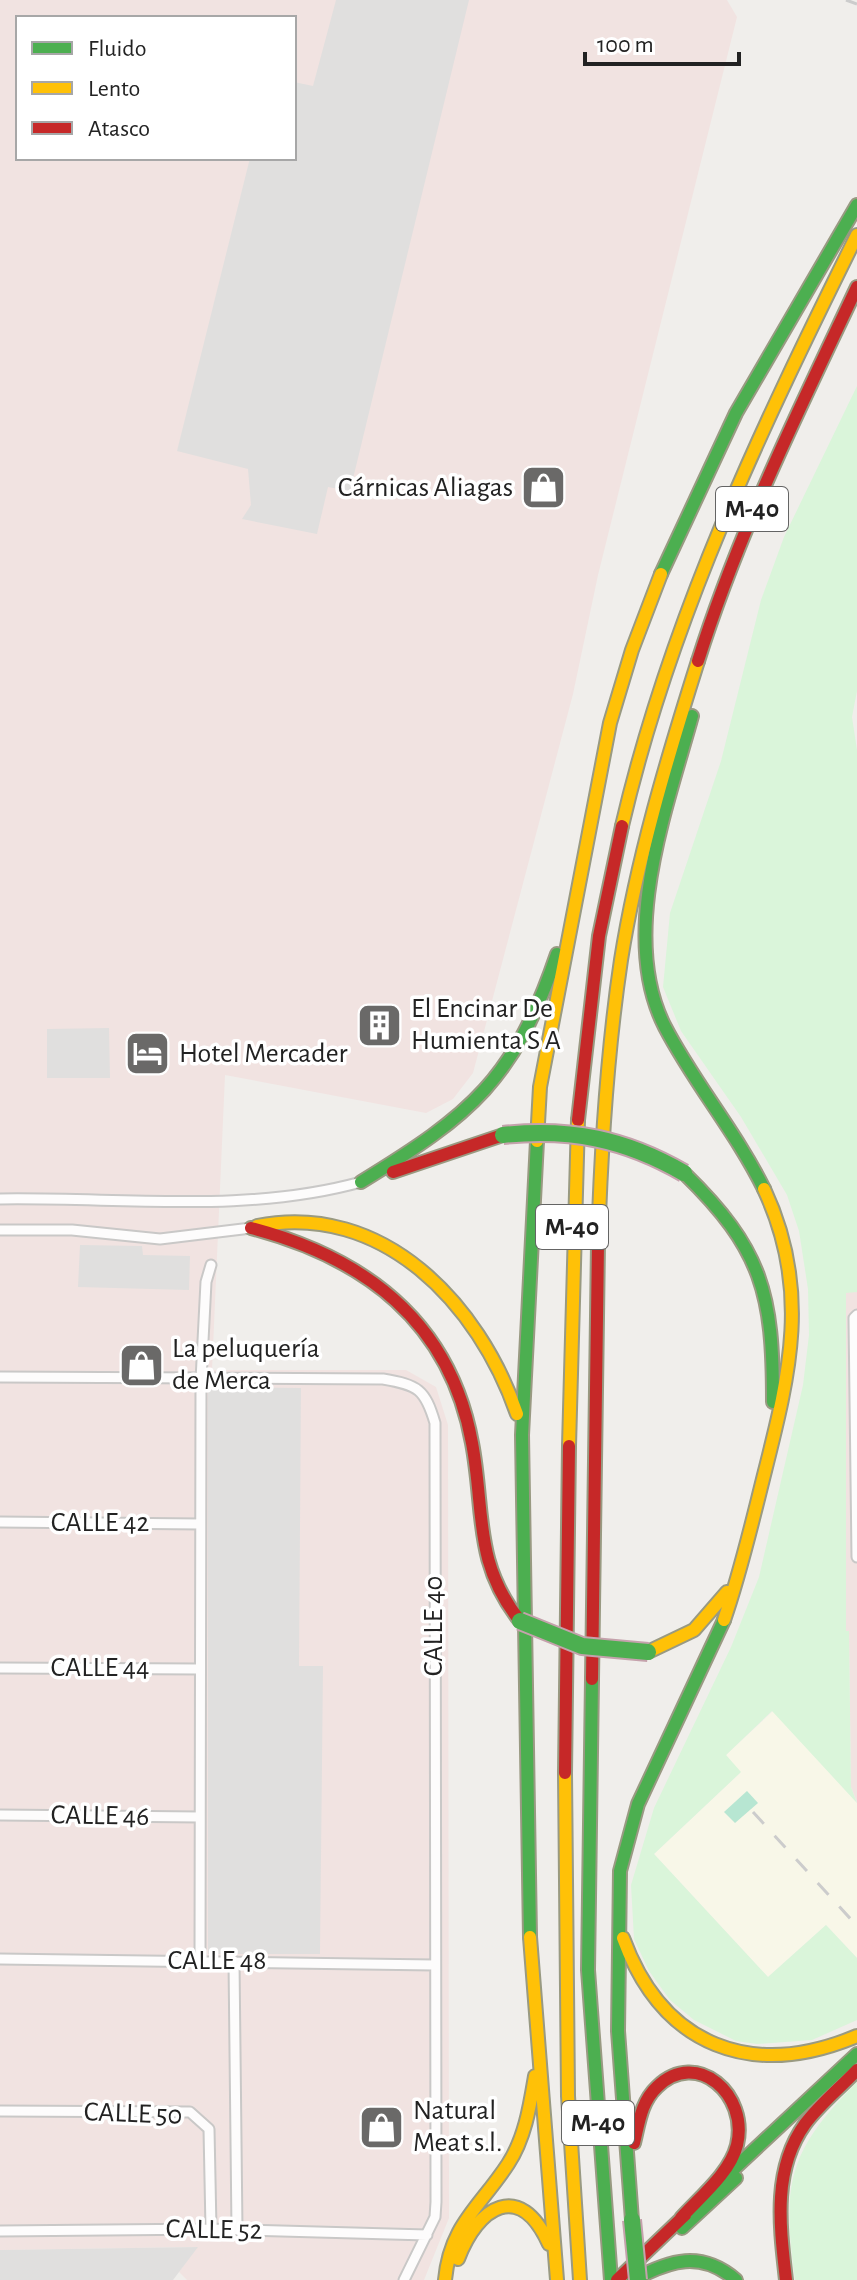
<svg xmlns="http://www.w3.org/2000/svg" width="857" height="2280" viewBox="0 0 857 2280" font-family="'Alegreya Sans',sans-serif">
  <rect width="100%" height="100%" fill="#f0eeeb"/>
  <path fill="#f1e3e1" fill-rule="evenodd" d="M 0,0 L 727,0 L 737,17 L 598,575 L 573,694 L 473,1073 L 453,1099 L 426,1113 L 225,1075 L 212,1370 L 406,1370 L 436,1387 L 448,1425 L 449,2218 L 424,2280 L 187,2280 L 179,2272 L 197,2247 L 0,2250 ZM 18,18 L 294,18 L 294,158 L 18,158 Z
    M 846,1292 L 857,1292 L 857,1802 L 851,1787 L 849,1632 L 846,1631 Z"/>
  <path fill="#f8f7e8" d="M 773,1711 L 857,1803 L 857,1958 L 826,1925 L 768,1977 L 654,1854 L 740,1773 L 726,1755 Z"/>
  <path fill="#daf5da" d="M 857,386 L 857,691 L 852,717 L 857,750 L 857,1292 L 846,1293 L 846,1631 L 849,1631 L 851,1787 L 857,1803 L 772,1711 L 726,1755 L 741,1772 L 654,1854 L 768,1977 L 826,1925 L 857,1958 L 857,2020 L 812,2040 L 757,2044 L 736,2041 L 694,2020 L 670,2000 L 649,1971 L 634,1939 L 631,1885 L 654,1808 L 731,1647 L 759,1577 L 803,1385 L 809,1335 L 808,1289 L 799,1231 L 787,1195 L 741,1117 L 681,1031 L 663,987 L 670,913 L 721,761 L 761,600 L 784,537 Z
    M 857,2082 L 857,2280 L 795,2280 C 782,2184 787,2152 857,2082 Z"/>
  <path fill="#b7e6d2" d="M 747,1791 L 758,1803 L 735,1823 L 724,1812 Z"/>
  <path fill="#e0dfde" d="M 336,0 L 469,0 L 350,491 L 328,487 L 317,534 L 242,519 L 251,505 L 248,469 L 177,451 L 250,158 L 294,158 L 294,82 L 313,86 Z
    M 109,1028 L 110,1078 L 47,1078 L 47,1029 Z
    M 80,1245 L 142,1246 L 143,1255 L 190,1256 L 189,1290 L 78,1287 Z
    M 208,1387 L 301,1388 L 299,1666 L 323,1666 L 320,1954 L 208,1954 Z
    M 198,2247 L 173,2280 L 0,2280 L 0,2250 Z"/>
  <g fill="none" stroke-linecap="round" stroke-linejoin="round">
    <defs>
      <path id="street" d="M 0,1199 C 119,1197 246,1214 361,1182
        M 0,1230 L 72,1230 L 160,1239 L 251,1228
        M 857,1315 L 854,1318 L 857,1557
        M 0,1377 L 383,1379 C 418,1385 425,1389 435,1423 L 436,2202 L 435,2217 L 404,2280
        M 0,1522 L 200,1524
        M 0,1668 L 200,1669
        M 0,1815 L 199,1817
        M 0,1959 L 434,1965
        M 200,1961 L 201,1380 L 206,1282 L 211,1265
        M 234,1961 L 237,2230
        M 0,2111 L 190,2112 L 209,2129 L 211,2229
        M 0,2231 L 211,2229 L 427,2235"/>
      <path id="fast" d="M 661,574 L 736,413 L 857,205
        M 692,716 C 667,807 618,936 665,1027 C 694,1083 736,1132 764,1189
        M 684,1173 C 763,1250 773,1294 773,1402
        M 361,1182 C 472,1114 514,1080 557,954
        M 592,1679 L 588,1970 L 611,2280
        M 530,1937 L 522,1435 L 537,1141
        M 722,2180 L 857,2054
        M 632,2220 L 618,2031 L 620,1871 L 638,1804 L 724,1620
        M 682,2228 L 736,2178
        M 633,2280 C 670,2260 701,2250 736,2280"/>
      <path id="slow" d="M 622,826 C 671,616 762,427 857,235
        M 537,1141 L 540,1087 L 610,723 L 632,650 L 661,574
        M 257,1226 C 383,1201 479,1304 517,1414
        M 598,1244 C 601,1150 607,1053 621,960 C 637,859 667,759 698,661
        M 569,1446 L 578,1120
        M 724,1620 C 740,1574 751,1527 763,1479 C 789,1376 812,1291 764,1189
        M 648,1652 L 694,1630 L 727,1592
        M 565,1773 L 568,2096 L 580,2280
        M 530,1937 L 557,2280
        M 623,1938 C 663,2047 752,2080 857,2036
        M 458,2259 C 478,2206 520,2180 549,2244
        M 445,2280 C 450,2225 480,2207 508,2164 C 525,2138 530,2106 535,2076"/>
      <path id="jam" d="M 698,661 C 739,531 799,410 857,287
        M 578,1120 L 599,936 L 622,826
        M 393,1172 L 503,1135
        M 251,1228 C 365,1258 450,1321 472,1443 C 485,1511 473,1562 520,1621
        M 592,1679 L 598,1244
        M 565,1773 L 569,1446
        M 634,2143 C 639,2123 641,2102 657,2087 C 697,2048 749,2095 737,2145 C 730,2173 700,2197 681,2218
        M 617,2280 L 685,2215
        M 786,2280 C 780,2227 772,2170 805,2124 C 820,2104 840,2088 857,2070"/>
    </defs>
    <use href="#street" stroke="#c9c8c7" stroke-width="13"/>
    <use href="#fast" stroke="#999a82" stroke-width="16"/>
    <use href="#slow" stroke="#999a82" stroke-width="16"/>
    <use href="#jam" stroke="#999a82" stroke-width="16"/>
    <use href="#street" stroke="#fdfcfc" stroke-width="9"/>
    <use href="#fast" stroke="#4caf50" stroke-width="12"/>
    <use href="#slow" stroke="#ffc107" stroke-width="12"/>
    <use href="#jam" stroke="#c62828" stroke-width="12"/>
    <path stroke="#ccc" stroke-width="3" stroke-dasharray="16 16" stroke-linecap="butt" d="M 846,0 L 857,4
      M 753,1812 L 857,1926"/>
    <defs>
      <path id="fast-bridge" d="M 503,1135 C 571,1128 625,1139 684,1173
        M 520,1621 L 582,1646 L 648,1652
        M 632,2220 L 638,2280"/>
    </defs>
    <use href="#fast-bridge" stroke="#c5a2ac" stroke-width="20" stroke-linecap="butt"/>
    <use href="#fast-bridge" stroke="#4caf50" stroke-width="16"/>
  </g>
  <defs>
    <symbol id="shop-square" viewBox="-11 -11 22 22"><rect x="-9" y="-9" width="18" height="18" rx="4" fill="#6a6968" stroke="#fff"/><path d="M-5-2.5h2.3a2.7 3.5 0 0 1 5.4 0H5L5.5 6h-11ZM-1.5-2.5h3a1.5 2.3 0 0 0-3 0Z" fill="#fff"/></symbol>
    <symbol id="building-square" viewBox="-11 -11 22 22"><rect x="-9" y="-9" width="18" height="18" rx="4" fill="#6a6968" stroke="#fff"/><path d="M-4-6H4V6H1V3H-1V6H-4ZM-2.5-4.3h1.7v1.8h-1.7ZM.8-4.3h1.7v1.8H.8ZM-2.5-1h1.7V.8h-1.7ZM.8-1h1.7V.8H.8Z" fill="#fff"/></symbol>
    <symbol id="hotel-square" viewBox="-11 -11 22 22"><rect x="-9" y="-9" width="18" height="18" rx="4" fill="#6a6968" stroke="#fff"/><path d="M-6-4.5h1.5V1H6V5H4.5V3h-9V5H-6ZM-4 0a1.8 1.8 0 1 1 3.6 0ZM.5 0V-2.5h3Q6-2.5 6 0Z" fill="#fff"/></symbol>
  </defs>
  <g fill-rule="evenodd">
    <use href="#shop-square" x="518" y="462" width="51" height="51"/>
    <use href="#building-square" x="354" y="1000" width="51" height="51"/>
    <use href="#hotel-square" x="122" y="1028" width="51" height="51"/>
    <use href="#shop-square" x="116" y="1340" width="51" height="51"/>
    <use href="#shop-square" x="356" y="2102" width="51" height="51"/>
  </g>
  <g text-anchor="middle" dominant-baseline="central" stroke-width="7" stroke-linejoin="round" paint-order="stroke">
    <g fill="#fff" stroke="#646464" stroke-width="2">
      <rect x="716" y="487" width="72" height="44" rx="6"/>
      <rect x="536" y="1205" width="72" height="44" rx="6"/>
      <rect x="562" y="2101" width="72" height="44" rx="6"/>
    </g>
    <g font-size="26" font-weight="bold" fill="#222">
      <text x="752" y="509">M-40</text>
      <text x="572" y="1227">M-40</text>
      <text x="598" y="2123">M-40</text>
    </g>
    <g font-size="28" fill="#222" stroke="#fff" text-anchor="start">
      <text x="513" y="488" text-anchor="end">Cárnicas Aliagas</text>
      <text x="411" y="1009">El Encinar De<tspan x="411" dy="32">Humienta S A</tspan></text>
      <text x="179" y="1054">Hotel Mercader</text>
      <text x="172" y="1349">La peluquería<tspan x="172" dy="32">de Merca</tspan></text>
      <text x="413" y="2111">Natural<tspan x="413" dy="32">Meat s.l.</tspan></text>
    </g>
    <g font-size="28" fill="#222" stroke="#fff">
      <text x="100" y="1523">CALLE 42</text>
      <text transform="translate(434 1626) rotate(-90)">CALLE 40</text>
      <text x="100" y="1668">CALLE 44</text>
      <text transform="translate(100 1816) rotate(1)">CALLE 46</text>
      <text x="217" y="1961">CALLE 48</text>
      <text transform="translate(133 2114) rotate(2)">CALLE 50</text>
      <text transform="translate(214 2230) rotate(1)">CALLE 52</text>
    </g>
  </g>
  <rect x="16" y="16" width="280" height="144" fill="#ffffff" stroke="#a7a7a7" stroke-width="2"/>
  <rect x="32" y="42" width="40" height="12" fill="#4caf50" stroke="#a7a7a7" stroke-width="2"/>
  <text x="88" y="56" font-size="24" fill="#222222">Fluido</text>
  <rect x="32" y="82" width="40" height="12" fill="#ffc107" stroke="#a7a7a7" stroke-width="2"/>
  <text x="88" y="96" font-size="24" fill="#222222">Lento</text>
  <rect x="32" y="122" width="40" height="12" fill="#c62828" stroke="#a7a7a7" stroke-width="2"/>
  <text x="88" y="136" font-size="24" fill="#222222">Atasco</text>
  <path d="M585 52v12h154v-12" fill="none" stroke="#222222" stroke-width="4"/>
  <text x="597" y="52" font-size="24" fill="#222222" stroke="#ffffff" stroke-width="6" paint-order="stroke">100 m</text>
</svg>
